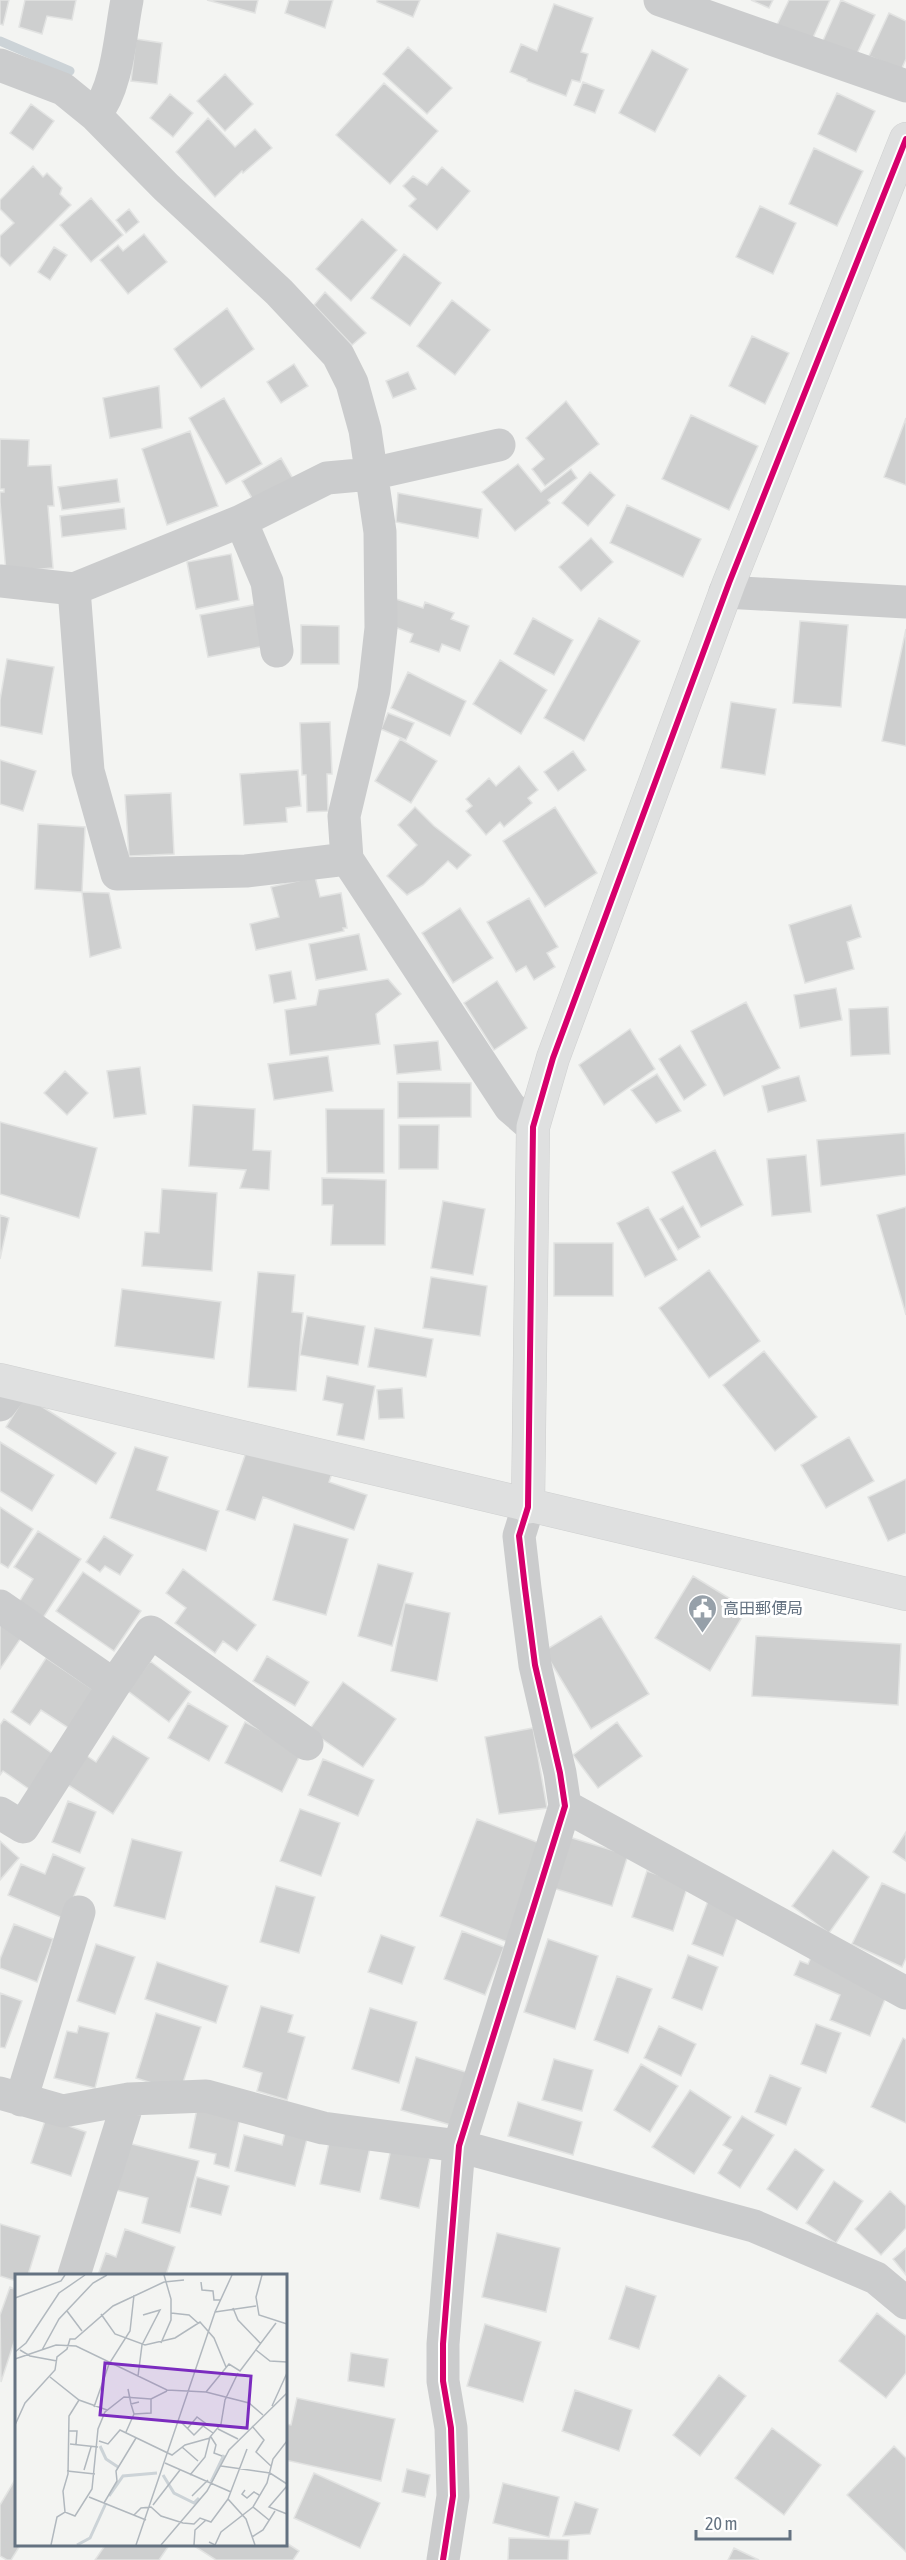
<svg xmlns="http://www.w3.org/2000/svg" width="906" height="2560" viewBox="0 0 906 2560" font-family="'Asap Condensed','Noto Sans JP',sans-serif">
  <rect width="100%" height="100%" fill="#f3f4f2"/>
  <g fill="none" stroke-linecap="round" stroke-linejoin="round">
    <path stroke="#ccd3d7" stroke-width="9" d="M 0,41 L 70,71"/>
  </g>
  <path fill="#cecfcf" stroke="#e2e3e2" stroke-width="1.5" d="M 0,0 L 9,0 L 3,25 L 0,24 Z
    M 25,0 L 76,0 L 72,20 L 47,16 L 42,34 L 19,27 Z
    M 207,0 L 258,0 L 255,13 Z
    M 289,0 L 333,0 L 325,28 L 285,13 Z
    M 377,0 L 420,0 L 413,17 L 377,2 Z
    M 751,0 L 773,0 L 769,8 Z
    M 789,0 L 830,0 L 811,42 L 776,27 Z
    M 841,0 L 875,15 L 855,58 L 822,43 Z
    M 554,4 L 593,18 L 581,52 L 588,54 L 580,82 L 572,80 L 566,96 L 527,81 L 527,79 L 510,72 L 521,44 L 537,51 Z
    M 889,13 L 906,21 L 906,59 L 901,70 L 869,56 Z
    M 136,39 L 162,43 L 157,84 L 131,81 Z
    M 408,47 L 452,88 L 427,114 L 383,74 Z
    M 652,50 L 688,69 L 655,132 L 619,113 Z
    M 225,74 L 253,104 L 225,131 L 197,101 Z
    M 583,82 L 604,90 L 595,113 L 574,105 Z
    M 384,83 L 438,131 L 390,184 L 336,135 Z
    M 837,93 L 875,111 L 856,152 L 818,134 Z
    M 170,94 L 193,113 L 173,137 L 150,118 Z
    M 31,104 L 54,121 L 33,150 L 10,133 Z
    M 208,118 L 235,147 L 255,129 L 272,148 L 243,173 L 242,171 L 215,197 L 176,152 Z
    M 814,148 L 863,171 L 837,226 L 789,204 Z
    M 33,166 L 43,177 L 47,173 L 62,188 L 60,194 L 71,205 L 10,266 L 0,256 L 0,236 L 14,223 L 0,209 L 0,200 Z
    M 442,167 L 470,191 L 437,230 L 409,206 L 416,199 L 403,186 L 413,176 L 427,185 Z
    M 91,198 L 123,235 L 91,262 L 60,225 Z
    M 760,206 L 796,223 L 773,274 L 736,257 Z
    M 129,209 L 139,222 L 126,233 L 116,220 Z
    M 362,219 L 397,250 L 351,301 L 316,269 Z
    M 144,234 L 167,262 L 128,294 L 100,260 L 118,245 L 123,251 Z
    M 54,247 L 67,255 L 50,280 L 38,272 Z
    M 404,254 L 441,283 L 410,326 L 371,298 Z
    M 325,292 L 366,333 L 352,345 L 314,305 Z
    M 452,300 L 490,330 L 455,375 L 417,346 Z
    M 227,308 L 254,349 L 201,388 L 174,349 Z
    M 752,336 L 789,353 L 765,404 L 729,386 Z
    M 294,364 L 308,386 L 281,403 L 267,382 Z
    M 408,372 L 416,389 L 393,398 L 386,381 Z
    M 159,386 L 162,428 L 110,438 L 103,398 Z
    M 224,398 L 262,464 L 226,484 L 189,418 Z
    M 566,401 L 599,444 L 545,486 L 532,469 L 544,459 L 526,438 Z
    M 691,415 L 758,446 L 729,510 L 662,479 Z
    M 906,418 L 906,485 L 884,477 Z
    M 190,431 L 218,506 L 167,525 L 142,449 Z
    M 0,439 L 29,440 L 28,466 L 51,465 L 54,506 L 48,506 L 53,568 L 6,572 L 0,502 L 0,492 L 4,492 L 4,489 L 0,489 Z
    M 281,458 L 299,489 L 260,512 L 242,481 Z
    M 518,464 L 541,492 L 571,469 L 577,478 L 548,500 L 550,503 L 515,531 L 482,492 Z
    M 590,472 L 615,495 L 588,526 L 562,503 Z
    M 117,479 L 120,502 L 62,510 L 58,487 Z
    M 398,493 L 482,509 L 478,538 L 396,522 Z
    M 627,505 L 701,539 L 683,577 L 610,543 Z
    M 124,508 L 126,529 L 62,537 L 60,516 Z
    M 591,538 L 613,562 L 581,591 L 559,567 Z
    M 231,554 L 239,600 L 196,609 L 187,562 Z
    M 396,599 L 423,608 L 425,602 L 454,613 L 451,619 L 469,626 L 460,651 L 442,644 L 439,652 L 410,642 L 413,634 L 387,624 Z
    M 258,604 L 265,646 L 208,657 L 200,615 Z
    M 533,618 L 573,640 L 554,675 L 514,654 Z
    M 599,618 L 640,641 L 584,741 L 544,718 Z
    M 800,621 L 848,625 L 841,707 L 793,703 Z
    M 301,625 L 339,626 L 339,664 L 301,664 Z
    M 906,629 L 906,746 L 882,741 Z
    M 7,659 L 54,667 L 42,734 L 0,726 L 0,700 Z
    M 500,660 L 547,690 L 521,734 L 473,704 Z
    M 408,672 L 466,701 L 450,736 L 391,708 Z
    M 731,702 L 776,709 L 765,775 L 721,768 Z
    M 388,713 L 414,723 L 406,740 L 381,729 Z
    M 330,722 L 332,774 L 327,774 L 328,811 L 307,812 L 306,775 L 302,775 L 300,723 Z
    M 400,739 L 437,761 L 411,803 L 375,781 Z
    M 573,751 L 586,770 L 558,791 L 544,772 Z
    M 0,760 L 36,771 L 23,811 L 0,804 Z
    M 519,766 L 538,790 L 528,798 L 532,803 L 504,827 L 500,822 L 486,835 L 466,811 L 472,806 L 466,799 L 489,778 L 496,786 Z
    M 298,770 L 301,806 L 286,808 L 287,822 L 244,825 L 240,774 Z
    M 171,793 L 174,854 L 129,856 L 125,795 Z
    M 415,807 L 434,826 L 471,855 L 457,869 L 448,861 L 423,885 L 407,895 L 387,876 L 417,845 L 398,825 Z
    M 555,807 L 597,873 L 545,907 L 503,841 Z
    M 38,824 L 85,827 L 82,892 L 35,889 Z
    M 315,877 L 320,897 L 341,893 L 347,928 L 343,928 L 344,931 L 256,950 L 250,924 L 279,917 L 271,887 Z
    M 82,892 L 109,893 L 121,948 L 90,957 Z
    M 529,898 L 558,947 L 547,953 L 555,967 L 534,980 L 526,966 L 516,972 L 487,922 Z
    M 851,905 L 861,937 L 847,942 L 854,969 L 805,983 L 789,925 Z
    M 460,908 L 493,958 L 453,983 L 422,933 Z
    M 359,934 L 367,970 L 316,980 L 309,944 Z
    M 291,971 L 296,999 L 274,1003 L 269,975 Z
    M 388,979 L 401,994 L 376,1014 L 380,1044 L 290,1055 L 285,1010 L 316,1005 L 319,990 Z
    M 497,981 L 527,1028 L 494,1050 L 464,1003 Z
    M 836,988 L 842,1020 L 800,1028 L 794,995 Z
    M 746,1002 L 780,1068 L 724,1096 L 691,1031 Z
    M 888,1007 L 890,1054 L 851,1056 L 849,1009 Z
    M 630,1029 L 655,1069 L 604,1105 L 579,1065 Z
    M 438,1041 L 441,1070 L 397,1074 L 394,1045 Z
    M 680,1045 L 706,1085 L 684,1100 L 659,1059 Z
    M 328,1056 L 333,1091 L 274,1100 L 268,1064 Z
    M 140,1067 L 146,1114 L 114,1118 L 107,1071 Z
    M 65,1071 L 88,1093 L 67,1115 L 44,1093 Z
    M 657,1074 L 681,1111 L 656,1123 L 631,1090 Z
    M 799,1076 L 806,1101 L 768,1112 L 762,1086 Z
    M 398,1082 L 471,1083 L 471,1117 L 398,1118 Z
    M 193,1105 L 255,1109 L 253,1150 L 271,1151 L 269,1190 L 240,1188 L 246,1170 L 189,1166 Z
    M 326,1109 L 384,1109 L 384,1173 L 327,1173 Z
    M 0,1122 L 97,1148 L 79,1218 L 0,1194 Z
    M 399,1125 L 439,1125 L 438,1169 L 399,1169 Z
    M 905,1133 L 906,1175 L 821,1186 L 817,1140 Z
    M 715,1150 L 743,1205 L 701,1227 L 672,1172 Z
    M 806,1155 L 811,1212 L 772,1216 L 767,1159 Z
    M 322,1178 L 386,1180 L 385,1245 L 331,1245 L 333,1205 L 322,1205 Z
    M 162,1189 L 217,1193 L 212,1271 L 142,1266 L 145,1232 L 159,1233 Z
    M 443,1201 L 485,1209 L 473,1275 L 431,1268 Z
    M 683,1206 L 700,1237 L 678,1250 L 660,1219 Z
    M 648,1207 L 677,1260 L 645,1277 L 617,1223 Z
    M 906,1207 L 906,1315 L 877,1215 Z
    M 0,1215 L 9,1218 L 0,1259 Z
    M 554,1243 L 613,1243 L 613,1296 L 554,1296 Z
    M 709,1270 L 760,1341 L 709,1378 L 659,1308 Z
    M 258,1272 L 295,1275 L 292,1312 L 303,1313 L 296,1391 L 248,1387 Z
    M 431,1277 L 487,1286 L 480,1336 L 423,1328 Z
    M 122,1289 L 221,1302 L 214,1359 L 115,1346 Z
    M 307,1316 L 365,1326 L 358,1365 L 300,1355 Z
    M 375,1328 L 433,1339 L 426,1377 L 368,1367 Z
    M 764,1351 L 817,1417 L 775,1451 L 723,1385 Z
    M 327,1376 L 375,1386 L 364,1440 L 337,1435 L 343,1404 L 323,1400 Z
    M 402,1388 L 404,1418 L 379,1419 L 377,1390 Z
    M 25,1396 L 116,1453 L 96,1484 L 6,1427 Z
    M 849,1437 L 874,1481 L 826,1508 L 801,1465 Z
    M 0,1442 L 54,1475 L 32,1511 L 0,1491 Z
    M 249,1444 L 332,1473 L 329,1482 L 367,1495 L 354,1530 L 263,1497 L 255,1520 L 226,1510 Z
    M 135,1447 L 168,1457 L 157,1490 L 219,1511 L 206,1551 L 110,1518 Z
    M 906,1479 L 906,1533 L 888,1541 L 868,1497 Z
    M 0,1507 L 33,1529 L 8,1568 L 0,1563 Z
    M 294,1524 L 348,1539 L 326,1615 L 273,1600 Z
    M 38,1531 L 81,1559 L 43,1618 L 19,1602 L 33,1579 L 14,1567 Z
    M 104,1536 L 133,1555 L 120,1575 L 105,1566 L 100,1572 L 86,1562 Z
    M 378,1564 L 413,1573 L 392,1646 L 358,1636 Z
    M 183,1569 L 256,1625 L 237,1651 L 223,1641 L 215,1653 L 175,1623 L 186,1608 L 166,1593 Z
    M 83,1572 L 141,1611 L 114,1651 L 56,1611 Z
    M 693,1576 L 747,1609 L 710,1671 L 655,1638 Z
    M 405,1603 L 450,1613 L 437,1681 L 391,1671 Z
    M 601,1616 L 649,1694 L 591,1729 L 544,1651 Z
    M 0,1619 L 23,1635 L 0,1669 Z
    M 756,1636 L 901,1644 L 898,1705 L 752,1696 Z
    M 267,1656 L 309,1682 L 295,1706 L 253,1681 Z
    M 46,1658 L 95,1691 L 70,1729 L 41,1710 L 30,1725 L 11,1712 Z
    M 150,1661 L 191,1692 L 169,1722 L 128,1691 Z
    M 343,1682 L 396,1719 L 363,1767 L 309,1730 Z
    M 188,1703 L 228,1726 L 209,1761 L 168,1738 Z
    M 4,1719 L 53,1754 L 29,1789 L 3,1771 L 0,1775 L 0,1725 Z
    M 245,1722 L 302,1751 L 282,1792 L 225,1763 Z
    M 617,1722 L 642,1756 L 598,1788 L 573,1755 Z
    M 533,1728 L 547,1808 L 499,1814 L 485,1737 Z
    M 113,1736 L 149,1758 L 113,1814 L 62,1781 L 81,1752 L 96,1762 Z
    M 323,1759 L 374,1780 L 358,1816 L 308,1795 Z
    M 68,1801 L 96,1812 L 80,1853 L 52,1842 Z
    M 300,1809 L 340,1823 L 321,1876 L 280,1861 Z
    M 477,1819 L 547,1846 L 510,1943 L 440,1916 Z
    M 906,1832 L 906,1861 L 893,1852 Z
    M 569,1837 L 628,1855 L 612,1906 L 553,1888 Z
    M 132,1839 L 182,1852 L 165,1919 L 114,1906 Z
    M 0,1841 L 19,1858 L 0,1880 Z
    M 833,1850 L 869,1877 L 829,1933 L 792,1906 Z
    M 53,1854 L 85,1868 L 65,1919 L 8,1895 L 21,1864 L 45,1874 Z
    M 647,1871 L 688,1885 L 673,1931 L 632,1917 Z
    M 882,1883 L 906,1894 L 906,1958 L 902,1967 L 852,1944 Z
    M 276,1886 L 315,1897 L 299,1953 L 260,1942 Z
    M 708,1901 L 739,1913 L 723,1956 L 692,1944 Z
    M 14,1924 L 53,1939 L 37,1982 L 0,1968 L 0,1959 Z
    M 462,1931 L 504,1947 L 485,1995 L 444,1979 Z
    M 381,1935 L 415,1947 L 402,1984 L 368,1972 Z
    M 548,1939 L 598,1956 L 575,2029 L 524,2012 Z
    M 96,1944 L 135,1957 L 115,2014 L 77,2001 Z
    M 688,1955 L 718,1967 L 702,2010 L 672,1998 Z
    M 812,1955 L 890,1987 L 870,2036 L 830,2020 L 840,1995 L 794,1975 L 800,1961 L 808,1964 Z
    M 157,1962 L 228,1986 L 216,2023 L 145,1999 Z
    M 617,1976 L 652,1989 L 628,2053 L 594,2040 Z
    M 0,1993 L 22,2001 L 5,2048 L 0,2047 Z
    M 261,2006 L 293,2015 L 288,2032 L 305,2037 L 287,2100 L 257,2091 L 262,2073 L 243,2067 Z
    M 370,2008 L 417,2022 L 399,2083 L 352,2069 Z
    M 156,2013 L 201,2027 L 180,2092 L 136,2078 Z
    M 816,2024 L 841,2033 L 826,2073 L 801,2064 Z
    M 79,2026 L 109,2033 L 95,2088 L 54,2078 L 67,2031 L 77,2033 Z
    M 659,2026 L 696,2044 L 681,2076 L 644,2058 Z
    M 903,2038 L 906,2040 L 906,2123 L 871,2107 Z
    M 416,2057 L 469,2073 L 454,2126 L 401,2110 Z
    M 554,2059 L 593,2070 L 582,2111 L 542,2100 Z
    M 641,2064 L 678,2086 L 650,2132 L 614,2110 Z
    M 770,2075 L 801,2088 L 786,2125 L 755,2112 Z
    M 690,2090 L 731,2117 L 694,2174 L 652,2147 Z
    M 518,2102 L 582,2122 L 573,2155 L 508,2136 Z
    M 198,2104 L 241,2113 L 229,2168 L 214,2164 L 216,2154 L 189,2148 Z
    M 742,2116 L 774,2135 L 740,2188 L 718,2173 L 732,2150 L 723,2145 Z
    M 46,2118 L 86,2132 L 71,2176 L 31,2163 Z
    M 285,2133 L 307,2139 L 295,2186 L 235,2171 L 244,2135 L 282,2145 Z
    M 331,2134 L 371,2143 L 360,2192 L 320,2184 Z
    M 128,2143 L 199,2161 L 180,2233 L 142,2223 L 148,2198 L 116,2190 Z
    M 391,2149 L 430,2158 L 419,2208 L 380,2199 Z
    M 795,2149 L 824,2170 L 797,2210 L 767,2189 Z
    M 197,2177 L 229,2186 L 221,2215 L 190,2207 Z
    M 834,2181 L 863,2201 L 836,2243 L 806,2223 Z
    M 890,2191 L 906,2206 L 906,2228 L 881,2255 L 855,2229 Z
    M 0,2224 L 40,2236 L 28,2275 L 16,2275 L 16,2281 L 0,2276 Z
    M 125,2229 L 175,2247 L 166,2275 L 98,2275 L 106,2253 L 116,2257 Z
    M 497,2233 L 560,2248 L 546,2312 L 482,2297 Z
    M 906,2248 L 906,2275 L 893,2259 Z
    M 626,2286 L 656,2296 L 639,2349 L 609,2339 Z
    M 10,2287 L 16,2290 L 16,2336 L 1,2382 L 0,2315 Z
    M 877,2313 L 906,2336 L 906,2373 L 886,2398 L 839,2361 Z
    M 485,2324 L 541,2342 L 523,2402 L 467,2386 Z
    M 351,2353 L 388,2359 L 384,2387 L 348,2381 Z
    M 719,2375 L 746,2396 L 700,2456 L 673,2435 Z
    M 575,2390 L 632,2410 L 619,2451 L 562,2431 Z
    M 297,2398 L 395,2419 L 381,2481 L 285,2460 L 285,2424 L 291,2425 Z
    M 772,2428 L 821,2465 L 784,2515 L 735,2478 Z
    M 894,2446 L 906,2458 L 906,2552 L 847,2495 Z
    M 407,2469 L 430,2475 L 425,2497 L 402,2492 Z
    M 314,2473 L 380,2503 L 360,2548 L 294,2518 Z
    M 16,2478 L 16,2544 L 21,2544 L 11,2560 L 7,2560 L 0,2556 L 0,2505 Z
    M 503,2483 L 559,2497 L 549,2537 L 493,2523 Z
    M 575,2502 L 598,2509 L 590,2534 L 563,2536 Z
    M 509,2538 L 569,2540 L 568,2560 L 508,2560 Z
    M 285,2542 L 299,2551 L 293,2560 L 216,2560 L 191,2544 Z
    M 106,2544 L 170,2544 L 159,2560 L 95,2560 Z
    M 734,2548 L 759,2560 L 728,2560 Z"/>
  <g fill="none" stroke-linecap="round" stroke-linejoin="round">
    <defs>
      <path id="secondary" d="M 0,1380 L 906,1594
        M 528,1507 L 533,1127 L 553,1058 L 729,583 L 906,139"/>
    </defs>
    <use href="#secondary" stroke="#cfd0d0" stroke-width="34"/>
    <path stroke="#cbcccd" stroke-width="33" d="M 660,0 L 906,86
      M 0,65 L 63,89 L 95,115 L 166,187 L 279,292 L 338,355 L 352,383 L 365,430 L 380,532 L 381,628 L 374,690 L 344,816 L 347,859 L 510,1107 L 533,1127
      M 95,115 C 118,87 120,35 127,0
      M 241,521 L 74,589 L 88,771 L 117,874 L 246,871 L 347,859
      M 0,581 L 74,589
      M 725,592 L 906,602
      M 277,651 L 267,582 L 241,521 L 327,478 L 371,474 L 499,445
      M 0,1405 L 16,1384
      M 0,1606 L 114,1685 L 23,1827 L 0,1813
      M 114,1685 L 151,1632 L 307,1744
      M 565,1806 L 906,1993
      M 0,2093 L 63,2111 L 129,2099 L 206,2096 L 323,2128 L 459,2146 L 754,2226 L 876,2278 L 906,2303
      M 21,2100 L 79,1912
      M 74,2275 L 129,2099
      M 443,2560 L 453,2496 L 451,2428 L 443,2381 L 443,2344 L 459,2146 L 565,1806 L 560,1773 L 535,1665 L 525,1588 L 519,1536 L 528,1507"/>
    <use href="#secondary" stroke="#dfe0e0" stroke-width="33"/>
    <defs>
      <path id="cycleway" d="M 443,2560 L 453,2496 L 451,2428 L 443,2381 L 443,2344 L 459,2146 L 565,1806 L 560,1773 L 535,1665 L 525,1588 L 519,1536 L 528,1507 L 533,1127 L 553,1058 L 729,583 L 906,139"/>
    </defs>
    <use href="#cycleway" stroke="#fff" stroke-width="10"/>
    <use href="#cycleway" stroke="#d6006c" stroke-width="6"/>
  </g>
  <defs>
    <symbol id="civic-pin" viewBox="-11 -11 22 30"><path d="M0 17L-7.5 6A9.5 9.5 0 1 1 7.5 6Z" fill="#96a0a9" stroke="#fff"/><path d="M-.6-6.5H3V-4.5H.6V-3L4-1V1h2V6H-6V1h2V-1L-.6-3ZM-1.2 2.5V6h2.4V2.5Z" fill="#fff"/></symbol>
  </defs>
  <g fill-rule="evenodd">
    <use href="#civic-pin" x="686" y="1592" width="33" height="45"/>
  </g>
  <g text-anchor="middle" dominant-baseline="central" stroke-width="6" stroke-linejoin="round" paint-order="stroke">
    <g font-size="16" fill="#647281" stroke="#fff" text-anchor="start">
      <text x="723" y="1608">高田郵便局</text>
    </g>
  </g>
  <g transform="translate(15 2274)">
    <rect width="272" height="272" fill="#f3f4f2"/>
    <path fill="none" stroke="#ccd3d7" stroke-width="3" d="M 85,172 L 91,185 L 103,193M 148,201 L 159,219 L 179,229 L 184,224M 196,208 L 209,181M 94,222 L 108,202 L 142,199M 62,271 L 75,264 L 91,229"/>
    <path fill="none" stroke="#b1b8be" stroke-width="1.5" d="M 247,1 L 241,23 L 244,41 L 272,50M 149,8 L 169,6M 186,8 L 187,16 L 198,17 L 199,26 L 205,26M 0,24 L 46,7 L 50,1M 218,34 L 223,46 L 246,70M 52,37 L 67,57M 200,38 L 241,32M 156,39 L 174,41 L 183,49M 86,40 L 100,60 L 130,71 L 160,64 L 185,48 L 199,64 L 211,93M 146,69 L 156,46 L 156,25 L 149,1M 5,76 L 15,82 L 42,87M 27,76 L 44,45 L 78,9 L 92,1M 241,76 L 255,87 L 272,88M 0,78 L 11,69 L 44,19 L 70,1M 0,85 L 41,71 L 61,72 L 152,116 L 191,118 L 234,129 L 248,141M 123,102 L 127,71 L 145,36 L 128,41M 35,103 L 64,126 L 92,136M 113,115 L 116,130 L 124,128M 191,118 L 214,90 L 225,97 L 261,49M 116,130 L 119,140 L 136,139 L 136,125M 257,132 L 272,99M 79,133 L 94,90 L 115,57 L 119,21M 165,147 L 179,161 L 188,152 L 198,159M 0,151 L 10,129 L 40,96 L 42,83 L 52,75 L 55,65 L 60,65 L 98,32 L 149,8M 237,152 L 249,166 L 241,178 L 256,192M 172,155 L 182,143 L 190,149 L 188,152M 203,155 L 223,165M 54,157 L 62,157 L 61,170M 111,158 L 119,140M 196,163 L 201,171 L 199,179 L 207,182M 84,167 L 93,170 L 105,156 L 157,181 L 170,171 L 195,164M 55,170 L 83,173M 167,173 L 183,187M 232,175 L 213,225 L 231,245 L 240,271M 150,189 L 216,218M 206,192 L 255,199 L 272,210M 69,196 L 76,173M 52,197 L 80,200M 175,201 L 190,183 L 195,163 L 206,150 L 210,126 L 223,99M 272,212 L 254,233 L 272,240M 230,216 L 227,220 L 232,224 L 239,218 L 244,221M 177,222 L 193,206M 74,223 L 131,246M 89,229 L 102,207 L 101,197 L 121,164M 138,231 L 165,196M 238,233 L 254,246M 50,238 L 48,217 L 53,200 L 54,142 L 64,126M 119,241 L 126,234 L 136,233 L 146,242 L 168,249 L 179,250 L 185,244 L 196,248 L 213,225M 237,263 L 248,256 L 260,237M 194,268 L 200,271 L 206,258 L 238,233 L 252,209 L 258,185 L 272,167M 36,271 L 42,243 L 50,238 L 60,242 L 77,215 L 83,155 L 90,138 L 109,123 L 136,125 L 152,117M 121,271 L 200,38 L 217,1M 146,271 L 192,217 L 214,176 L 272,119M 179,271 L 180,256 L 191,246"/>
    <path fill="#7b2cbf" fill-opacity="0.15" stroke="#7b2cbf" stroke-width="3" d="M 90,89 L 236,102 L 232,154 L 85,141 Z"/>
    <rect width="272" height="272" fill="none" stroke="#647281" stroke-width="3"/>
  </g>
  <path d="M696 2530v9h94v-9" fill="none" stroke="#647281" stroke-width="3"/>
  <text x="705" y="2530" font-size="18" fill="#647281" stroke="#ffffff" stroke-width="4.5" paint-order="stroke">20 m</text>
</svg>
